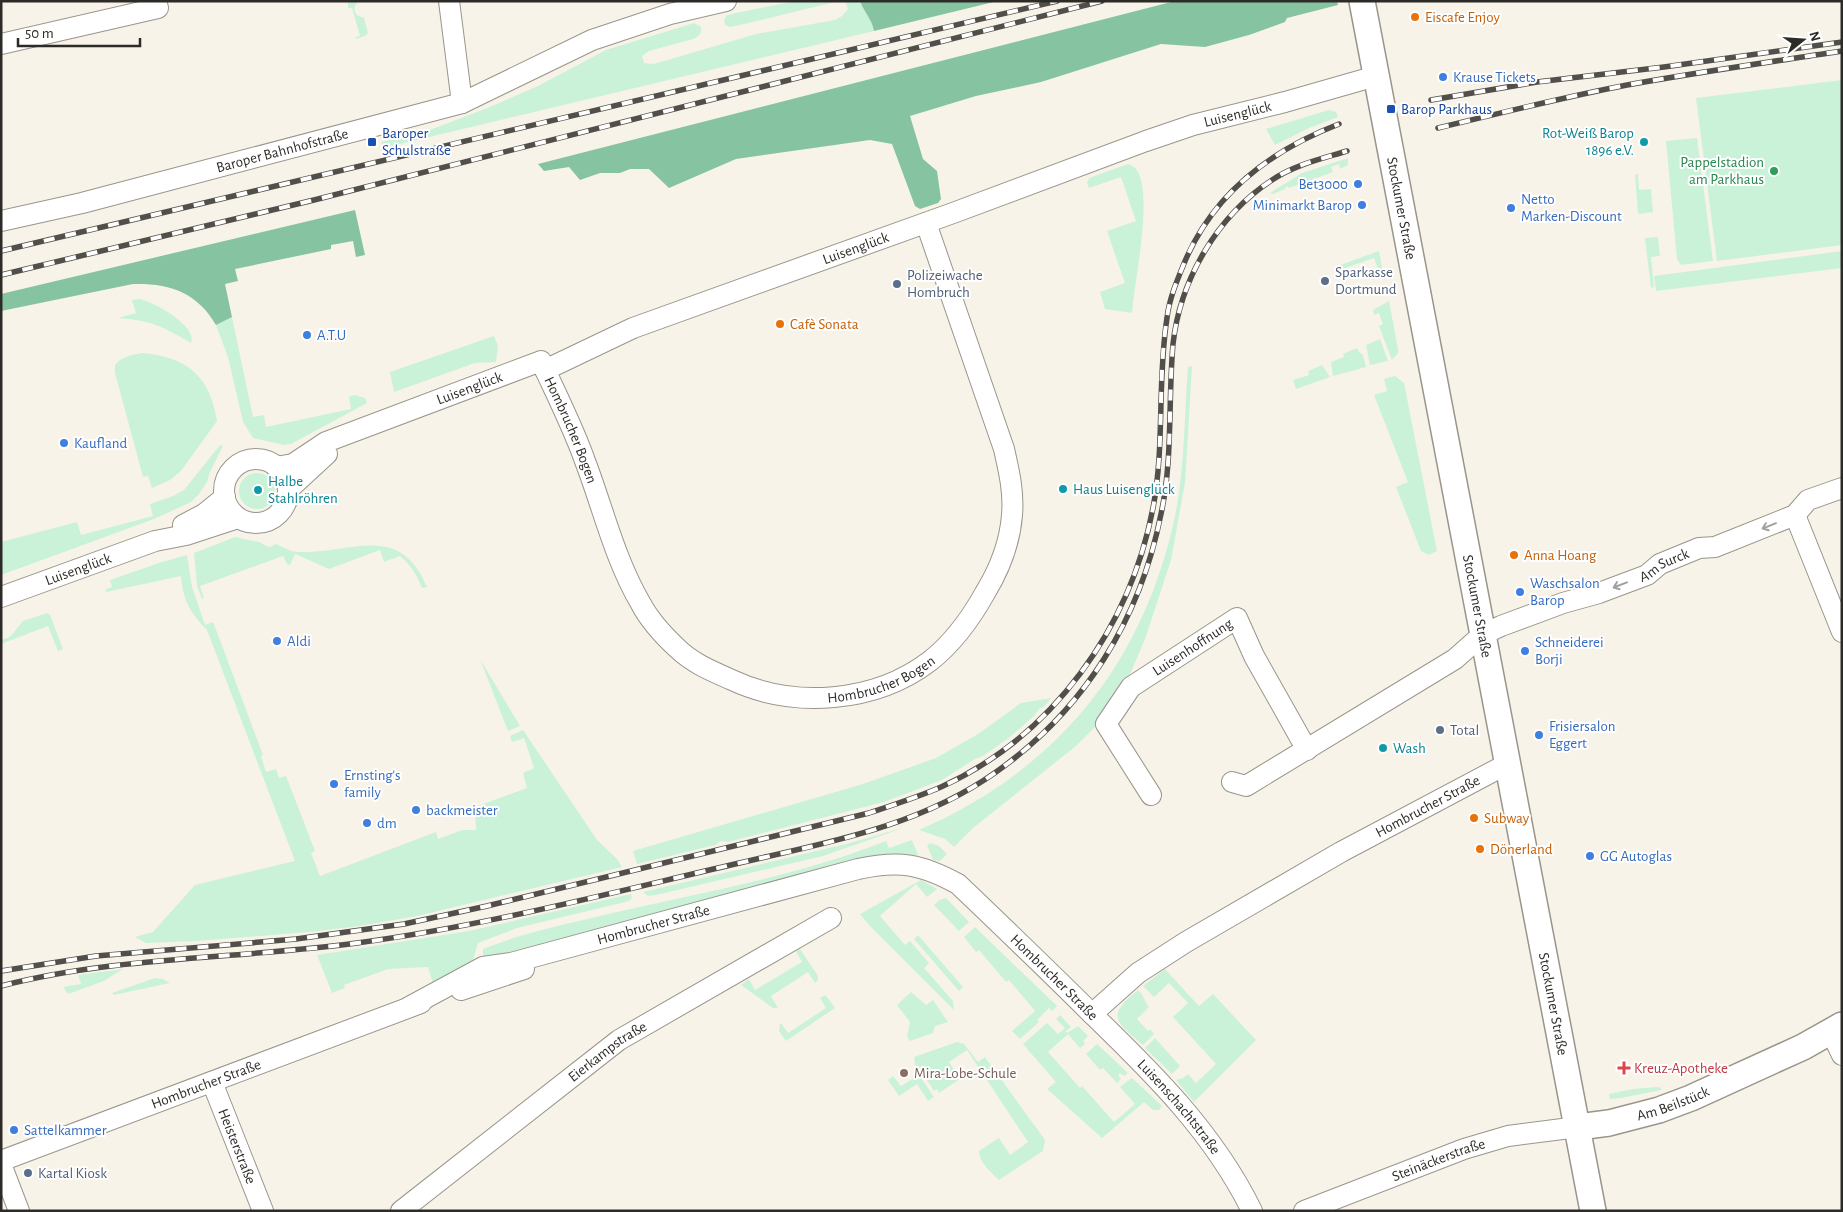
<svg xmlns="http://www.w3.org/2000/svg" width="1843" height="1212" viewBox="0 0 1843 1212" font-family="'Alegreya Sans',sans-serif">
  <rect width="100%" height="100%" fill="#f8f3e8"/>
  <path fill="#c9f2d9" d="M 348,1 L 359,1 C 354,5 353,10 357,15 L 364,18 L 368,33 L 365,36 L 356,39 L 356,37 L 360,36 L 352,8 L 348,8 Z
    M 795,1 L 839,1 L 740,25 L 730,27 L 725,25 L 724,21 L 726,16 L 731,14 Z
    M 844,1 L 860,1 C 864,12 872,19 874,31 L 383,148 L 381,142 L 427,131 L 485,109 L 538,86 L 606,50 L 694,23 L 701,27 C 702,34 699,36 693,39 L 649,51 L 642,56 L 644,63 L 654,64 L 756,34 L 835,20 L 842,16 L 848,9 L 846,3 Z
    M 1842,80 L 1842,245 L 1717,261 L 1696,98 Z
    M 1329,110 L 1336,112 L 1338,117 L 1309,128 L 1275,145 L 1266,129 Z
    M 1697,138 L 1713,261 L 1681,265 L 1677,259 L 1666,141 Z
    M 1348,158 L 1348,165 L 1340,169 L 1339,164 L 1331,167 L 1333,172 L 1289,188 L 1286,186 L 1285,189 L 1273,194 L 1270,193 L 1302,173 Z
    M 1128,164 C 1131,165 1133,166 1135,168 C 1155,189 1134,282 1132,313 L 1105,309 L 1100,292 L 1125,283 L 1107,231 L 1136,221 L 1121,177 L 1089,188 L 1087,183 L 1089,178 Z
    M 1638,174 L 1639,190 L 1651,189 L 1653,212 L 1638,214 L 1635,175 Z
    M 1658,237 L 1660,256 L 1651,257 L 1654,287 L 1651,288 L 1645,238 Z
    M 1379,251 L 1383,273 L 1380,274 L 1374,258 L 1337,271 L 1335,267 Z
    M 1842,251 L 1842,268 L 1656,291 L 1654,276 Z
    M 139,299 C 153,301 198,326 191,343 C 164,327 150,320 118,318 L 136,313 L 132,300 Z
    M 1389,301 L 1398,349 L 1398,353 L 1392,360 L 1379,326 L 1383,324 L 1379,313 L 1374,315 L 1373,310 Z
    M 232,317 L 253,417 L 264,415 L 266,427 L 351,409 L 349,397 L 354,395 L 365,398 L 367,403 L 291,444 L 284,445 L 253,438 L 243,422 L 228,357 L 216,325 Z
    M 494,336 L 498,346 L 496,362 L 475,363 L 394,392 L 390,372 Z
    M 1380,339 L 1388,361 L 1370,365 L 1366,345 Z
    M 1357,348 L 1359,352 L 1363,355 L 1366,367 L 1333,376 L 1331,362 L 1344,357 L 1343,354 Z
    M 143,353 C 187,357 210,376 217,421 L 181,471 L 170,480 L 152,488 L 148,476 L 143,477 L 115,373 L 115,365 C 122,356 132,355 143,353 Z
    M 1322,365 L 1330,377 L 1296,389 L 1293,380 L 1309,375 L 1308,371 Z
    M 1192,366 L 1185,483 L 1171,560 L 1145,639 L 1131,672 L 1099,723 L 1076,746 L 973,828 L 954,847 L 945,839 L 919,830 C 1056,770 1141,667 1174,521 C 1185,471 1184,418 1188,367 Z
    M 1395,376 L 1404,383 L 1437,551 L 1429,555 L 1421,551 L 1396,487 L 1408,482 L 1374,395 L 1387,391 L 1384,379 Z
    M 220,445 L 223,446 L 210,472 L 207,482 L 199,494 L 191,502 L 154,519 L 1,575 L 1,542 L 77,522 L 81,535 L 153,516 L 150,504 L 173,496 L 184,490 Z
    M239 491a18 18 0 1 1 36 0a18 18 0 1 1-36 0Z
    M 235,537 L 259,542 L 269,547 L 276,544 L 291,551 L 299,552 C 352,554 399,521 427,587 L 422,588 C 417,575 411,565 400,556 L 384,562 L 380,550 L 329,569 L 295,554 L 290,565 L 287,564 L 283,556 L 200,586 L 204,598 L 202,599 L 197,586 L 194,553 Z
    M 187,555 L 192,587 L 205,625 L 213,622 L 215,627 L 263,755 L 261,756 L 266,772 L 276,769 L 279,778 L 286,776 L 315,851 L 311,853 L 320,876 L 436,832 L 438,839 L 462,830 L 476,830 L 475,807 L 527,788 L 523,773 L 534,768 L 524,738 L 512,742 L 510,736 L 523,730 L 597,840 L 617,859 L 622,867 L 417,916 L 360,926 L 309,932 L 196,941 L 146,943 L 135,937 L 153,932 L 195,885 L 295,861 L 207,630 C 190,612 183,601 181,576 L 106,592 L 106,589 L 112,587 L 110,580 L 162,562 Z
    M 47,613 L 50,615 L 63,649 L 58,651 L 48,626 L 1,644 L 1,640 L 10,637 L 23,621 Z
    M 480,659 L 520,726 L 508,731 Z
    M 1051,698 L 1045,706 L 1039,709 L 1034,716 L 1010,737 L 983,756 L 975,759 L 942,780 L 884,802 L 728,842 L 721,841 L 715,845 L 637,864 L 633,851 L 863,784 L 936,758 L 978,734 L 1021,703 Z
    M 906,827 L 823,856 L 656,895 L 648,896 L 643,892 L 846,844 Z
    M 912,840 L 918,855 L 884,856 L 851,862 L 626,921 L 543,948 L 485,962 L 483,955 L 483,949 C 522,933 563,925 604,915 C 698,893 796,877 886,841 L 889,848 Z
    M 931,843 L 939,846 L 947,854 L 940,861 L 933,860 L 927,845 Z
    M 921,880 L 937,889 L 927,897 L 916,884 L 880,916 L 905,945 L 910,941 L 929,963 L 924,968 L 953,1001 L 954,1010 L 869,925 L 860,914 Z
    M 631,894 L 632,898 L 629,901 L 517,928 L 478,943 L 473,960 L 442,981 L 433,984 L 428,967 L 388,969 L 344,985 L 345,988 L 332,993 L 317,955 L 469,931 Z
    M 946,898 L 969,922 L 959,931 L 934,905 L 939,900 Z
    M 975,927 L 1057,1006 L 1052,1011 L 1049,1008 L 1037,1020 L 1039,1022 L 1020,1039 L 1012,1031 L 1035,1011 L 1009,980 L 1006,982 L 979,950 L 976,952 L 964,937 Z
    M 918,935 L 963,987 L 959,991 L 914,939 Z
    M 800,949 L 818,976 L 818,980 L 815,983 L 808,972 L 771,996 L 778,1008 L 773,1008 L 741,985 L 749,979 L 755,990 L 802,962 L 796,951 Z
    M 123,969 L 104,981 L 68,994 L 63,987 L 81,984 L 78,975 Z
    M 1165,969 L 1199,1006 L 1213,994 L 1256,1040 L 1194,1102 L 1176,1080 L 1183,1078 L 1188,1074 L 1196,1083 L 1216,1064 L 1173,1017 L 1188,1003 L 1169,983 L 1154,997 L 1143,986 Z
    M 155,978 L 163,979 L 170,983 L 114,995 L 112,993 Z
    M 1138,990 C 1144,995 1144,1001 1149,1007 L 1137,1019 L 1148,1031 L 1150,1029 L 1154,1034 L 1143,1045 C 1133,1036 1109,1021 1121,1007 C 1125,1000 1133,995 1138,990 Z
    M 911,992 L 926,1005 L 933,1000 L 948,1022 L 935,1026 L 933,1033 L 910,1041 L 907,1037 L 910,1022 L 897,1005 Z
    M 825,995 L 827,997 L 835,1008 L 786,1041 L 779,1031 L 780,1024 L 781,1023 L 788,1033 L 826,1008 L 820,998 Z
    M 1060,1015 L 1071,1027 L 1066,1031 L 1067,1033 L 1078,1026 L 1088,1036 L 1083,1041 L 1085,1044 L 1080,1048 L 1068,1034 L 1048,1052 L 1080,1088 L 1082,1086 L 1114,1122 L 1135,1104 L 1120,1087 L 1132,1078 L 1162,1106 L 1159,1110 L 1153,1110 L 1144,1102 L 1102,1138 L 1047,1089 L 1056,1082 L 1023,1044 L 1047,1023 L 1058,1034 L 1065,1028 L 1056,1019 Z
    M 1155,1038 L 1180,1066 L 1172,1074 L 1145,1048 Z
    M 957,1042 L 964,1044 L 978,1062 L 985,1057 L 1045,1140 L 1043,1151 L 999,1180 C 990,1171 980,1164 979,1151 L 999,1138 L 1010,1155 L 1028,1142 L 967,1050 L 949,1062 L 960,1079 L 939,1093 L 937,1089 L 934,1091 L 919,1068 L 916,1069 L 914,1057 Z
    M 1097,1044 L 1128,1073 L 1124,1076 L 1120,1073 L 1118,1075 L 1121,1079 L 1117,1083 L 1103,1068 L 1100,1070 L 1086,1054 Z
    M 917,1072 L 934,1097 L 928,1101 L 917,1084 L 899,1096 L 888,1080 L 893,1076 L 901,1086 L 917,1076 Z
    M 1658,1087 L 1661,1088 L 1661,1090 L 1621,1098 L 1610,1099 L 1609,1094 L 1633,1089 Z"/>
  <path fill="#86c4a1" d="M 860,1 L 998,1 L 874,31 C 872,19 864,12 860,1 Z
    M 1175,1 L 1337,1 L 1338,5 L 1287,18 L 1285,22 L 1249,35 L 1205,47 L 1161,44 L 1041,82 L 976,96 L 910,116 L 923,159 L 937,171 L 941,199 L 938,203 L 920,209 L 915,206 L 892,144 L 870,140 L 736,159 L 669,188 L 649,169 L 630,169 L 620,173 L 600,173 L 580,180 L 569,167 L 544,171 L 538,164 Z
    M 355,210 L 365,255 L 356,257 L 353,241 L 331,245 L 331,249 L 235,269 L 238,281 L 225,284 L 232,317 L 216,325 C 197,292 169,283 133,284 L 1,311 L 1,294 Z"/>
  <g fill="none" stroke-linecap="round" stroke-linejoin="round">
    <defs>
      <g id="minor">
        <path d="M 449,1 L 462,103"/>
        <path d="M 1,44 L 158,8 L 156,1"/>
        <path id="s1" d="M 1,221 L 82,203 L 462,103 L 592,40 L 670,14 L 726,1"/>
        <path id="s2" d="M 545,370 L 633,328 L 953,213 L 1146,141 L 1193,125 L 1285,102 L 1376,76"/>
        <circle cx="256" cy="491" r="32"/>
        <path id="s3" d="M 276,467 L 293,464 L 326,442 L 541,361 C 556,394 573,427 585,461 C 603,508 615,560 641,604 C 650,621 664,636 678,649 C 694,664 712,671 732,680 C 794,709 875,703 930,661 C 953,643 971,618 985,593 C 999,570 1010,542 1012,515 C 1014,492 1009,471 1004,449 L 926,223"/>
        <path d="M 288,490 L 327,454"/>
        <path d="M 1795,515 L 1842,632"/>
        <path d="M 183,525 L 204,514 L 225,497"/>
        <path id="s4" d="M 1,597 L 155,541 L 186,535 L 238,518"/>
        <path id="s5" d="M 1232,782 L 1246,786 L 1455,659 L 1482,635 L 1501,626 L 1563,603 L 1599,593 L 1647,575 L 1660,564 L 1699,548 L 1715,547 L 1795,515 L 1808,500 L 1842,488"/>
        <path id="s6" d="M 1151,795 L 1106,724 L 1131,687 L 1237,618 L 1254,656 L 1307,750"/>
        <path d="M 461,990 L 524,969"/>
        <path id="s7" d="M 409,1007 L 483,967 L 511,963 L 858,869 C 900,860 921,864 958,884 C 1003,927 1048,970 1092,1014 C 1153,1073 1214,1133 1252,1211"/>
        <path id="s8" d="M 1092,1014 L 1138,973 L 1186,942 L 1341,852 L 1507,764"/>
        <path d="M 1831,1032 L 1842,1055"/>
        <path id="s9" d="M 212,1082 L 263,1211"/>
        <path id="s10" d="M 1,1161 L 421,1003"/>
        <path d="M 1,1164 L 19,1211"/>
        <path id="s11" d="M 401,1211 L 619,1040 L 831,918"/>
        <path id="s12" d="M 1304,1211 L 1464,1149 L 1508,1136 L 1578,1127"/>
      </g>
      <g id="major">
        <path id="s13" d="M 1362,1 L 1593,1211"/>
        <path id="s14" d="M 1578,1127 L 1609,1123 L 1659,1110 L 1691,1098 L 1803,1047 L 1842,1025"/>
      </g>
    </defs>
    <use href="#minor" stroke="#9a958b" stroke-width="22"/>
    <use href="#major" stroke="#9a958b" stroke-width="28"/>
    <use href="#minor" stroke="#fff" stroke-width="20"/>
    <use href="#major" stroke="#fff" stroke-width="25"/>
    <defs>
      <path id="rail" d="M 1431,100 L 1537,82 L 1664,67 L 1842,42
        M 1438,128 C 1501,113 1564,97 1627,85 C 1699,72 1770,62 1842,51
        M 1,251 L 1057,1
        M 1,275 L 314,200 L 1102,1
        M 1,971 L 96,956 L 296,939 L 404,924 L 487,906 L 869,813 C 893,805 918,797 941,787 C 1053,736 1130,628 1153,508 C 1165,445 1157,381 1167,318 C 1169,300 1176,283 1183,266 C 1211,196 1269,151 1339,124
        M 1,986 C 117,956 239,959 357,943 C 485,926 610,893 735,864 C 825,843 919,827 996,772 C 1084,710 1140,620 1161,514 C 1173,459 1168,401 1173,344 C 1180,280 1217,216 1272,180 C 1294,165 1321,159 1347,151"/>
    </defs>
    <use href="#rail" stroke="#524f4a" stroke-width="5.5"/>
    <use href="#rail" stroke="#fff" stroke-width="4" stroke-dasharray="11" stroke-linecap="butt"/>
  </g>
  <defs><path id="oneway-shaft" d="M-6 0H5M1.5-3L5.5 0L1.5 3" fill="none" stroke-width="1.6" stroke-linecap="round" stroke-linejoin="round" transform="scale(1.25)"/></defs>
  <g stroke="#a0a09e">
    <use href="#oneway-shaft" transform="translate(1769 526) rotate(158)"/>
    <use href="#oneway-shaft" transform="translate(1620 585) rotate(159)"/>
  </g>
  <g fill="#e8710a" stroke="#fff" stroke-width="2">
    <circle cx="1415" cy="17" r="5"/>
    <circle cx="780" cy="324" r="5"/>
    <circle cx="1514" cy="555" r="5"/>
    <circle cx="1474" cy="818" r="5"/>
    <circle cx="1480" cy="849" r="5"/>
  </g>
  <g fill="#3f7fe0" stroke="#fff" stroke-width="2">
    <circle cx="1443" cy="77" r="5"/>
    <circle cx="1358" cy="184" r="5"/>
    <circle cx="1362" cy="205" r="5"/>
    <circle cx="1511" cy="208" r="5"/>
    <circle cx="307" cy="335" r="5"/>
    <circle cx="64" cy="443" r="5"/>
    <circle cx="1520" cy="592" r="5"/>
    <circle cx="277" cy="641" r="5"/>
    <circle cx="1525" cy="651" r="5"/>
    <circle cx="1539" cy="735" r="5"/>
    <circle cx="334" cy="784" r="5"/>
    <circle cx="416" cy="810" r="5"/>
    <circle cx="367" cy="823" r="5"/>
    <circle cx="1590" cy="856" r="5"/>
    <circle cx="14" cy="1130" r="5"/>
  </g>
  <g fill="#1a4fb4" stroke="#fff" stroke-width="2">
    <rect x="1386" y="104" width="10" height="10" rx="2.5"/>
    <rect x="367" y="137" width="10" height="10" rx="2.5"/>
  </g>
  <g fill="#0f9aa8" stroke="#fff" stroke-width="2">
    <circle cx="1644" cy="142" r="5"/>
    <circle cx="1063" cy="489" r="5"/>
    <circle cx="258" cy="490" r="5"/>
    <circle cx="1383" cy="748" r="5"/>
  </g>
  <circle fill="#2e9e5b" stroke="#fff" stroke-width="2" cx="1774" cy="171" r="5"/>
  <g fill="#5c6f8a" stroke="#fff" stroke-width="2">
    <circle cx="1325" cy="281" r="5"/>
    <circle cx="897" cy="284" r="5"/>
    <circle cx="1440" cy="730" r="5"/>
    <circle cx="28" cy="1173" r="5"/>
  </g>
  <path fill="#e0444e" stroke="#fff" stroke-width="2" d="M1621.5 1060.5h5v5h5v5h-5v5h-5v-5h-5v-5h5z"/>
  <circle fill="#8d6e63" stroke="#fff" stroke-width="2" cx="904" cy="1073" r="5"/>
  <g text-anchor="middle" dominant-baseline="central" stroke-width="4" stroke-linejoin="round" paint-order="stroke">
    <g font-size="15" fill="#c56008" stroke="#fff" text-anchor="start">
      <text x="1425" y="17">Eiscafe Enjoy</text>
      <text x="790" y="324">Cafè Sonata</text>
      <text x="1524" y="555">Anna Hoang</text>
      <text x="1484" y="818">Subway</text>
      <text x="1490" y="849">Dönerland</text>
    </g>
    <g font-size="15" fill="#366cbe" stroke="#fff" text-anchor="start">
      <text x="1453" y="77">Krause Tickets</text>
      <text x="1348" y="184" text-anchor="end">Bet3000</text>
      <text x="1521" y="199">Netto<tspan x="1521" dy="17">Marken-Discount</tspan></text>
      <text x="1352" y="205" text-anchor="end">Minimarkt Barop</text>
      <text x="317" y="335">A.T.U</text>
      <text x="74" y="443">Kaufland</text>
      <text x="1530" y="583">Waschsalon<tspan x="1530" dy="17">Barop</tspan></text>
      <text x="287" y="641">Aldi</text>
      <text x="1535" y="642">Schneiderei<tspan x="1535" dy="17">Borji</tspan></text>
      <text x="1549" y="726">Frisiersalon<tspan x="1549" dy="17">Eggert</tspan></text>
      <text x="344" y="775">Ernsting's<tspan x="344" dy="17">family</tspan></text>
      <text x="426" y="810">backmeister</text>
      <text x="377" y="823">dm</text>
      <text x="1600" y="856">GG Autoglas</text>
      <text x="24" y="1130">Sattelkammer</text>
    </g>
    <g font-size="15" fill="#164399" stroke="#fff" text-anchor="start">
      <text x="1401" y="109">Barop Parkhaus</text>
      <text x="382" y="133">Baroper<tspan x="382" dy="17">Schulstraße</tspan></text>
    </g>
    <g font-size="15" fill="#2d2b27" stroke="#fff">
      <text stroke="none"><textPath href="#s2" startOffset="739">Luisenglück</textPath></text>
      <text stroke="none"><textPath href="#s1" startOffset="290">Baroper Bahnhofstraße</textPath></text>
      <text stroke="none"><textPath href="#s13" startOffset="211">Stockumer Straße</textPath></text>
      <text stroke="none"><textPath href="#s2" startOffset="334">Luisenglück</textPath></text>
      <text stroke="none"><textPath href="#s3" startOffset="210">Luisenglück</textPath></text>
      <text stroke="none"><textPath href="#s3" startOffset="362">Hombrucher Bogen</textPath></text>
      <text stroke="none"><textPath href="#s5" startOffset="491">Am Surck</textPath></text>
      <text stroke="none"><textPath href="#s4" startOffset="82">Luisenglück</textPath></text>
      <text stroke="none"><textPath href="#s13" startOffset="616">Stockumer Straße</textPath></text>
      <text stroke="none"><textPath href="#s6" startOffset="202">Luisenhoffnung</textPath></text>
      <text stroke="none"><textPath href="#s3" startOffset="826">Hombrucher Bogen</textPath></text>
      <text stroke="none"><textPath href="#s8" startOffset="396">Hombrucher Straße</textPath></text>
      <text stroke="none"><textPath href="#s7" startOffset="260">Hombrucher Straße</textPath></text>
      <text stroke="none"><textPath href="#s7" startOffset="710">Hombrucher Straße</textPath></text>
      <text stroke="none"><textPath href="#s13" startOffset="1021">Stockumer Straße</textPath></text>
      <text stroke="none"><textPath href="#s11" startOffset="261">Eierkampstraße</textPath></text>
      <text stroke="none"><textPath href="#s10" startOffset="219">Hombrucher Straße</textPath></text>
      <text stroke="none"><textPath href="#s14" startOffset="98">Am Beilstück</textPath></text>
      <text stroke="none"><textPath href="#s7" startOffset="890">Luisenschachtstraße</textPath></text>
      <text stroke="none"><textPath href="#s9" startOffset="69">Heisterstraße</textPath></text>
      <text stroke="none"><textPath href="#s12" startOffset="144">Steinäckerstraße</textPath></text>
    </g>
    <g font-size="15" fill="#0d838f" stroke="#fff" text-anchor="start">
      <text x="1634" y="133" text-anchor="end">Rot-Weiß Barop<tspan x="1634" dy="17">1896 e.V.</tspan></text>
      <text x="268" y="481">Halbe<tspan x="268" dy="17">Stahlröhren</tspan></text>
      <text x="1073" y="489">Haus Luisenglück</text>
      <text x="1393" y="748">Wash</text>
    </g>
    <g font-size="15" fill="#27864d" stroke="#fff" text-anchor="end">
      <text x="1764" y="162">Pappelstadion<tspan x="1764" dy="17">am Parkhaus</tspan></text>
    </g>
    <g font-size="15" fill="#4e5e75" stroke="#fff" text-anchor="start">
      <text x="1335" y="272">Sparkasse<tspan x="1335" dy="17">Dortmund</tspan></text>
      <text x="907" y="275">Polizeiwache<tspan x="907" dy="17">Hombruch</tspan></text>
      <text x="1450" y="730">Total</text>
      <text x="38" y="1173">Kartal Kiosk</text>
    </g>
    <g font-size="15" fill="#be3a42" stroke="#fff" text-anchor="start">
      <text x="1634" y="1068">Kreuz-Apotheke</text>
    </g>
    <g font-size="15" fill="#785e54" stroke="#fff" text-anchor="start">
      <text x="914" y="1073">Mira-Lobe-Schule</text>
    </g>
  </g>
  <rect width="1843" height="1212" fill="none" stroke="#2d2b27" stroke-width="5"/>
  <g transform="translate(1803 40) rotate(73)" stroke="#ffffff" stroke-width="4" paint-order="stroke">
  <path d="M0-4L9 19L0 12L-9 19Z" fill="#2d2b27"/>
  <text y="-8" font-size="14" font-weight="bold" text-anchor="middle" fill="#2d2b27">N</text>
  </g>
  <path d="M18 38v8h122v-8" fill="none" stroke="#2d2b27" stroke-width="2.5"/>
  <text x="25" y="38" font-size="15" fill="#2d2b27" stroke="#ffffff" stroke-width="4" paint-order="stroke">50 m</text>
</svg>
